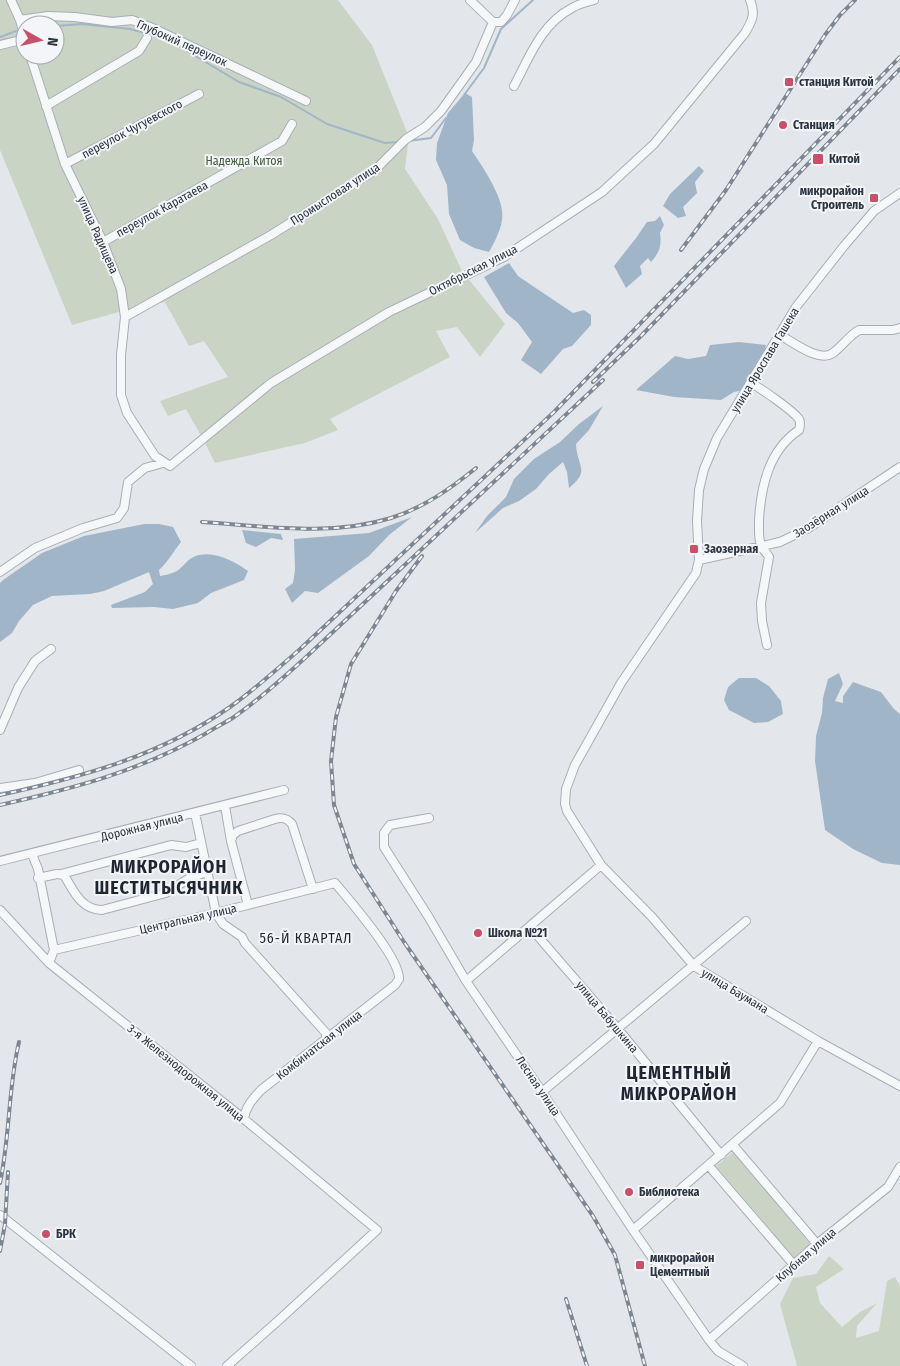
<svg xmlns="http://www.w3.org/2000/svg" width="900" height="1366" viewBox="0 0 900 1366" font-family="'Fira Sans Condensed',sans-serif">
  <rect width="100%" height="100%" fill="#e3e7eb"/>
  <path fill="#cad4c5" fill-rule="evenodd" d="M 0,0 L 338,0 L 372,45 L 409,137 L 405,169 L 438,219 L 462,271 L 505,324 L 480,357 L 457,327 L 436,331 L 450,357 L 330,419 L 338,430 L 305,443 L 215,463 L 204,441 L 186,409 L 168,416 L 160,401 L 228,377 L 204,341 L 189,346 L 165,302 L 137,307 L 72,325 L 0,150 ZM 25,25 L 55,25 L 55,55 L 25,55 Z
    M 733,1152 L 810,1244 L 794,1258 L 716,1166 Z
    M 829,1256 L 844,1269 L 816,1287 L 820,1303 L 842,1327 L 860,1312 L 877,1303 L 857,1326 L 856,1338 L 879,1331 L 887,1281 L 895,1277 L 900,1286 L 900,1366 L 797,1366 L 780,1304 L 793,1278 L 816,1274 Z"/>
  <path fill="#a0b6c8" d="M 465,93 L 472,97 L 474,140 L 472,151 C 481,164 501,194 502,211 C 504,225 496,239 489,252 L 474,248 L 460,240 L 449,214 L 447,185 L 436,160 L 437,143 L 448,113 Z
    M 699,166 L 704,171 L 695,182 L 697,193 L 683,207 L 686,216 L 678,218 L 663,206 L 670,194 Z
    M 660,216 L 664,225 L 660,233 C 662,246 659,253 651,262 L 648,258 L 640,266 L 642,274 L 626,288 L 614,266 L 636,238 L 647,222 L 655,221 Z
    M 509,263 L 518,276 L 573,313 L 584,310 L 591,315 L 591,325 L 572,346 L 563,349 L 541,374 L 521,360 L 532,342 L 518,323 L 506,313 L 484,277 Z
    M 739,342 L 766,345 L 763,360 L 744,390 L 734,392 L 721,400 L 674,397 L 636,390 L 675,356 L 688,359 L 706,356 L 710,345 Z
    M 603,406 L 589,430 L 576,444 C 577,467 591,470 569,488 L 567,472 L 563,462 L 549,474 L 536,489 L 519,501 L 503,508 L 475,533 L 487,516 L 506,497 L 514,479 L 534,459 L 560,442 L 579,424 Z
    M 412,517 L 389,535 L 369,556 L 318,593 L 305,591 L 292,603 L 285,589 L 293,583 L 295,570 L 294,539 L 369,533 Z
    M 144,524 L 159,524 L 173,527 L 181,542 C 173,552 168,562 159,570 L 160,576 C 165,575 171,574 175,572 C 181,569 185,563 190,559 C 208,547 233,560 248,571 L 244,580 L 211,593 L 198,603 L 173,609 L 154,607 L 112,608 L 111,605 L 145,592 L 153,584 L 149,572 L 104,591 L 90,594 L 52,596 L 33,605 L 19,621 L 12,633 L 0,642 L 0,583 L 3,580 L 42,553 L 84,536 Z
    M 242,530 L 281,534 L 283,540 L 271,538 L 256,547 L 246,543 Z
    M 839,673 L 843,684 L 835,701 L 843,703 L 843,696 L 853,682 L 881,692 L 894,709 L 900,714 L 900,865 L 882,863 L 853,849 L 825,830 L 815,761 L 816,736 L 822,713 L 823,698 L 828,679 Z
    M 739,678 L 756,678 L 769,686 L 781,701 L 783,714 L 768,722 L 754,723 L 729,710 L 724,700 L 728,687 Z"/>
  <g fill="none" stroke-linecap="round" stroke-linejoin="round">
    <path stroke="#a0b6c8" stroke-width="2" d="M 55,26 L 82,24 L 130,29 L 167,39 L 239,82 L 281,97 L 327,124 L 385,143 L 399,142
      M 0,37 L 16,31
      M 464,95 L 484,68 L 501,29 L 533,0
      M 408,141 L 431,138 L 446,118"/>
    <defs>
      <path id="minor" d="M 11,0 L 20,20 L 25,38
        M 470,0 L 493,22
        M 20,20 L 48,16 L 75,17 L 112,22 L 132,20 L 155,29 L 306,101
        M 0,45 L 25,39
        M 30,55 L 65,164 L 103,242 L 121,289 L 125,317 L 121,355 L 121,395 L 127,413 L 155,456 L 170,466 L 271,383 L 389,312 L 504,257 L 602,192 L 654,144 L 745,33 C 752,21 756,14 750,0
        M 514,86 C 529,58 541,24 572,8 C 578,4 587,2 594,0
        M 46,106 L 139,51 L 147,38
        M 65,164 L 199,94
        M 900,193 L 874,211 L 844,246 L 796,307 L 717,438 L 704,469 L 699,490 L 697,521 L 699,560 L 696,573 L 621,683 L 575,765 L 566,789 L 565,804 L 567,811 L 601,865 L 652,917 L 694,966 L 818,1041 L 900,1086
        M 103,242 L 282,141 L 292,124
        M 125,317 L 271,235 L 375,170 L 406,139 L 425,127 L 441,111 L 476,62 L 493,22 L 501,22 L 507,15 L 515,0
        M 780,335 C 793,342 819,363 833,353 C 842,346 849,336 859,330 L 893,330 L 900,328
        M 751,383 C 763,390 791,409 799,419 C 801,423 800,426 799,430 C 769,450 761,486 759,520 C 759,528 758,541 762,548 C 764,551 767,553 769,557 L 761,603 L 762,621 L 767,645
        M 699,560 L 780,542 L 807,529 L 900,467
        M 0,572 L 35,548 L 83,528 L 117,518 L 124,508 L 128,482 L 145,468 L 163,463
        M 0,730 L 18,688 L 35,661 L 51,649
        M 0,788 L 35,783 L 79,770
        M 225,806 L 231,841 L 248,905
        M 195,813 L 216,913 L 223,924 L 242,937 L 245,943 L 326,1033 L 326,1039
        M 429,818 L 390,825 L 384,833 L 384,847 L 428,916 L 466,981 L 542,1092 L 633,1230 L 709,1340 L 718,1351 L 743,1366
        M 231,841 L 233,835 L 238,831 L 275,819 C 282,817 287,818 292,824 L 313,889
        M 32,854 L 38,869 L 54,950
        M 0,861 L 284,790
        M 61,874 L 171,845 L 186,847 L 201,843
        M 38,878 L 57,874 L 64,875 C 73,890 81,910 102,910 L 166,893 L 188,879 L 206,872
        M 0,910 L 49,963 L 244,1119 L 377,1230 L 279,1320 L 227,1366
        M 530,927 L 618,1029 L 721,1155
        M 49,963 L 54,950 L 216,913 L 335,883 C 350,901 400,958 399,979 L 395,985 L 261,1090 C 252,1100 246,1106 244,1119
        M 466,981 L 601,865
        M 542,1092 L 746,921
        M 733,1145 L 817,1244
        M 709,1166 L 794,1265
        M 0,1215 L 191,1366
        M 633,1230 L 780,1103 L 818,1041
        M 709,1340 L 817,1244 L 888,1187 L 900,1167"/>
    </defs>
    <use href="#minor" stroke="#a8aeb5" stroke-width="10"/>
    <use href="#minor" stroke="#f6f7f9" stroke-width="8"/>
    <defs>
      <path id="rail" d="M 681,250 L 726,190 L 825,35 L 840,15 L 855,0
        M 593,382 L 641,336 L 900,69
        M 202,522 C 265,526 329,537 391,518 C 423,508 450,489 476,468
        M 422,556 L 396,591 L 351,664 L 336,717 L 331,761 L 334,805 L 354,864 L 404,942 L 593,1216 L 615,1255 L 645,1366
        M 0,795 C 82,777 160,756 230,707 C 254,690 276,670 298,651 L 554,412 L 900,57
        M 0,805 C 75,788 137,772 205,734 C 214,728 225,723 234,717 C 260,699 282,679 305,658 L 603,380
        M 0,1183 C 10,1137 8,1088 19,1042
        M 0,1251 L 5,1224 L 8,1172
        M 566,1299 L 587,1366"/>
    </defs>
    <use href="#rail" stroke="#7d8793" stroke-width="4"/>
    <use href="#rail" stroke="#f3f5f8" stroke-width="2" stroke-dasharray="5.5" stroke-linecap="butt"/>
  </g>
  <g fill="#c85069" stroke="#f3f5f8" stroke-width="2">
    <rect x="784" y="77" width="10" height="10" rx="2.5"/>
    <circle cx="783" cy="125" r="5"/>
    <rect x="812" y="153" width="12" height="12" rx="2.5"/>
    <rect x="869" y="193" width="10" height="10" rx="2.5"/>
    <rect x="689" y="544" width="10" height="10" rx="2.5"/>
    <circle cx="478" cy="933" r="5"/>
    <circle cx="629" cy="1192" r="5"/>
    <circle cx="46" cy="1234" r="5"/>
    <rect x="635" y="1260" width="10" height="10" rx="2.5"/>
  </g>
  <g text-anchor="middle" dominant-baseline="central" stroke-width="4" stroke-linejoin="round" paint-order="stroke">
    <g font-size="12" fill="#2c3542" stroke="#f3f5f8">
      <text transform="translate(182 43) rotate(24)">Глубокий переулок</text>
      <text transform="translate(132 129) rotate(-28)">переулок Чугуевского</text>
      <text transform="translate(335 194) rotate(-33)">Промысловая улица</text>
      <text transform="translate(162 209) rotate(-29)">переулок Каратаева</text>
      <text transform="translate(98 235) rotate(66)">улица Радищева</text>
      <text transform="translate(473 270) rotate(-27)">Октябрьская улица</text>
      <text transform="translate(765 360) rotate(-59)">улица Ярослава Гашека</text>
      <text transform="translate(831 512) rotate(-32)">Заозёрная улица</text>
      <text transform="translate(142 827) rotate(-14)">Дорожная улица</text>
      <text transform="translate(188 919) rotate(-13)">Центральная улица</text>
      <text transform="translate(735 991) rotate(31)">улица Баумана</text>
      <text transform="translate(607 1017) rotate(50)">улица Бабушкина</text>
      <text transform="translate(319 1045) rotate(-38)">Комбинатская улица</text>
      <text transform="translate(186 1073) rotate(39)">3-я Железнодорожная улица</text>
      <text transform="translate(538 1086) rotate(56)">Лесная улица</text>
      <text transform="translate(806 1255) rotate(-41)">Клубная улица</text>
    </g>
    <g font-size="12" font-weight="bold" fill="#2c3542" stroke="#f3f5f8" text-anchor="start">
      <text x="799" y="82">станция Китой</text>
      <text x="793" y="125">Станция</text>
      <text x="829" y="159">Китой</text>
      <text x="864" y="191" text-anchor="end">микрорайон<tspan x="864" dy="14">Строитель</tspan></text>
      <text x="704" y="549">Заозерная</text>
      <text x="488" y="933">Школа №21</text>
      <text x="639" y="1192">Библиотека</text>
      <text x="56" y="1234">БРК</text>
      <text x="650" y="1258">микрорайон<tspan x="650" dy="14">Цементный</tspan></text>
    </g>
    <g font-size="12" fill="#425d3a" stroke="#f3f5f8">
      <text x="244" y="161">Надежда Китоя</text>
    </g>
    <g font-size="14" letter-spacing="1" fill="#1e2633" stroke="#f3f5f8">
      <text x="306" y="938">56-Й КВАРТАЛ</text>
    </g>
    <g font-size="18" font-weight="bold" letter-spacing="1" fill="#1e2633" stroke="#f3f5f8">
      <text x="169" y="867">МИКРОРАЙОН<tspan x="169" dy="21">ШЕСТИТЫСЯЧНИК</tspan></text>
      <text x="679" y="1073">ЦЕМЕНТНЫЙ<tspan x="679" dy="21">МИКРОРАЙОН</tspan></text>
    </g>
  </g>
  <g transform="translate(40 40) rotate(98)"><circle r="24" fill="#f3f5f8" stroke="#a3a8af"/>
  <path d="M0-4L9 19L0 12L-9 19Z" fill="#c85069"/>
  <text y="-8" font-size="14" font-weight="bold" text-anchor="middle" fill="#2c3542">N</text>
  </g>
</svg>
